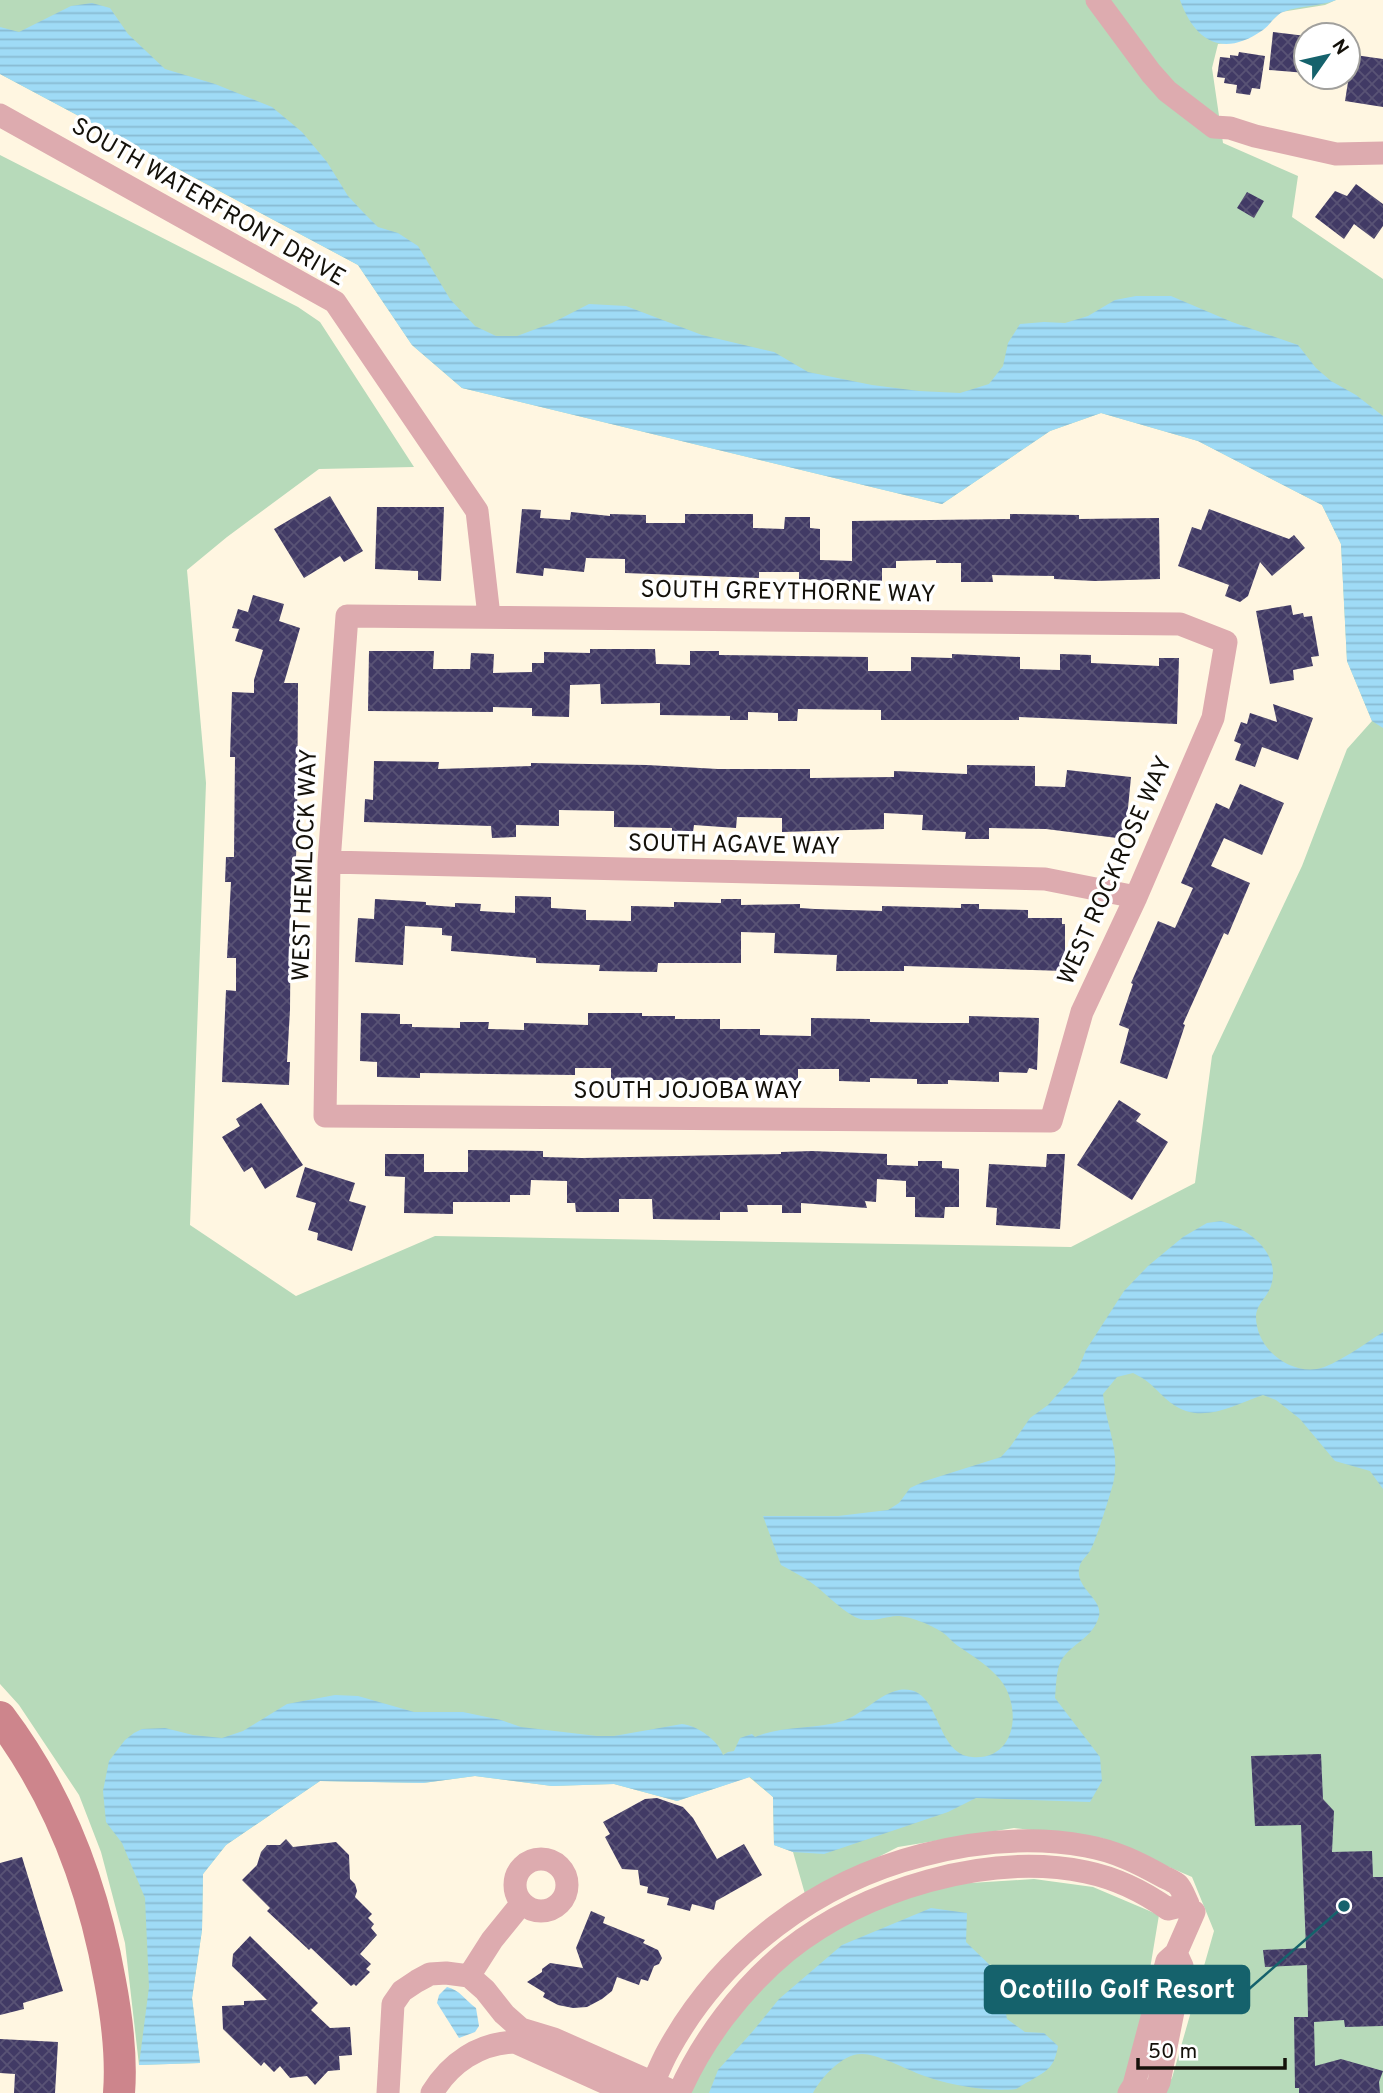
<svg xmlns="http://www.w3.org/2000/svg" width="1383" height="2093" viewBox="0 0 1383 2093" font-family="Overpass,sans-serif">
  <defs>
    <pattern id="water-rules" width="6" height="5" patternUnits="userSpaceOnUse" patternTransform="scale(1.75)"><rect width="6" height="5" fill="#9fdbf6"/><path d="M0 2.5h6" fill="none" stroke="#88bbd2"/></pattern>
    <pattern id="building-cross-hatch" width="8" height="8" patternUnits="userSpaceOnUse" patternTransform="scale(1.75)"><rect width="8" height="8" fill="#413a65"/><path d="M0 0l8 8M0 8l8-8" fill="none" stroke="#595375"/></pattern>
  </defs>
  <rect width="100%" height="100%" fill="#fff6e1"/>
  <path fill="#b7daba" d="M 0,0 L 1336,0 L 1325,5 L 1281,12 L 1262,30 L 1237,42 L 1218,44 L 1212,68 L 1223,143 L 1298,176 L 1292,217 L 1383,279 L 1383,2093 L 1162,2093 L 1172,2078 L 1214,1931 L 1192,1877 L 1102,1838 L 1014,1828 L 898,1847 L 805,1894 L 793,1852 L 774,1845 L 773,1797 L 749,1777 L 677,1801 L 614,1784 L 552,1786 L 475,1776 L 423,1783 L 320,1781 L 226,1845 L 203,1874 L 202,1930 L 192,1998 L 200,2063 L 139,2065 L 125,1943 L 101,1852 L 79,1795 L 19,1705 L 0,1684 L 0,155 L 298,307 L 320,322 L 414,467 L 319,469 L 227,537 L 187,570 L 206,783 L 190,1225 L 296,1296 L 435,1236 L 1071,1247 L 1195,1183 L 1212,1056 L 1302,866 L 1347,749 L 1372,721 L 1347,661 L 1341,544 L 1322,505 L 1198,441 L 1101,413 L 1050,431 L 942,504 L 462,388 L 412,345 L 358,265 L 0,74 Z
    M 1034,1879 L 1093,1887 L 1159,1915 L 1135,2059 L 1122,2093 L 686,2093 L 751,1992 L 797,1949 L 879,1907 L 954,1884 Z"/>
  <path fill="url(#water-rules)" d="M 1180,0 L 1336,0 C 1319,7 1300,5 1283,12 C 1275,15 1270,25 1263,30 C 1223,58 1195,42 1180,0 Z
    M 92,3 L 110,8 L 128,34 L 165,69 L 215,84 L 272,107 L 302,132 L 327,162 L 348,196 L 363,212 L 378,227 L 398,233 L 418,246 L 450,299 L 475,326 L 496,336 L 517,336 L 552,323 L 589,304 L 626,306 L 702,335 L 774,352 L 808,372 L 872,385 L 919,391 L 960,393 L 989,384 L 1003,366 L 1008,343 L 1020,324 L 1044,322 L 1065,323 L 1088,316 L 1115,300 L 1136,296 L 1171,296 L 1232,322 L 1298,345 L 1316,368 L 1331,381 L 1356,395 L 1383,416 L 1383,728 L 1372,721 L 1347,661 L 1341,544 L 1322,505 L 1198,441 L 1101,413 L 1050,431 L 942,504 L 462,388 L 412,345 L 358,265 L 0,74 L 0,27 L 19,32 L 71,6 Z
    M 1221,1221 C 1247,1228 1279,1251 1272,1282 C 1268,1301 1252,1303 1257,1326 C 1262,1352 1290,1373 1317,1369 C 1333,1367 1369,1341 1383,1332 L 1383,1489 L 1370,1471 L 1335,1461 L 1300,1419 L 1276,1400 L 1263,1395 C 1233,1405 1201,1426 1171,1403 C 1156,1391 1152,1382 1133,1373 L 1117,1377 L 1103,1394 C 1106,1426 1121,1452 1113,1484 C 1109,1498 1096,1541 1090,1551 C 1086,1557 1080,1561 1079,1569 C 1076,1589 1103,1599 1099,1616 C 1093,1639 1070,1644 1061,1661 C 1056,1670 1056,1688 1055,1698 L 1100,1757 L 1102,1781 L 1090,1802 L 976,1798 L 948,1812 L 824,1854 L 793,1852 L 774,1845 L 773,1797 L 750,1777 L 677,1801 L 614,1784 L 552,1786 L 475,1776 L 423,1783 L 320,1781 L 226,1845 L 203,1874 L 202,1930 L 192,1998 L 200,2063 L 139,2065 L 149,1987 L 145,1898 L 122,1843 L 106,1822 L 103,1791 L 109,1761 L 125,1740 L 134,1733 L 142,1729 L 165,1728 L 193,1735 L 222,1738 L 243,1731 L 287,1704 L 335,1695 L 358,1696 L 414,1712 L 463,1712 L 501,1720 L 521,1727 L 597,1736 L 614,1736 L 682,1724 C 698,1726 718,1740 723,1755 L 728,1752 L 734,1751 L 740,1738 L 752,1734 L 755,1737 C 783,1725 814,1730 843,1721 C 863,1714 879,1694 899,1690 C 942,1683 933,1754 972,1757 C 1019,1761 1023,1701 996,1675 C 985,1663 971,1655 958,1646 C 952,1642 948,1636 942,1632 C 931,1625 910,1616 897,1616 C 882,1617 870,1624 855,1617 C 838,1608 824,1591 809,1581 C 800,1575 790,1570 781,1565 L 763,1516 L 838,1516 L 888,1510 L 899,1503 L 910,1488 L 925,1481 L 1001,1457 L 1010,1447 L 1030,1418 L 1048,1405 L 1077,1372 L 1086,1350 L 1124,1291 L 1148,1266 L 1183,1237 L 1207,1223 Z
    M 931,1908 L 967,1913 L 966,1942 L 999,1974 L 1007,2019 L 1025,2032 L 1044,2033 L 1058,2046 C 1054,2068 1048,2070 1030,2081 C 1025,2083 1020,2087 1016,2089 C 986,2093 938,2083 912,2071 C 900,2066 874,2053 861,2054 C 842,2054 821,2078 813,2093 L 709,2093 L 718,2070 L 753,2031 L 779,1999 L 842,1945 Z
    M 447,1987 C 460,1990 465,2000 476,2008 L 479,2026 L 475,2032 L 459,2038 L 437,2003 L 439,1995 Z"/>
  <path fill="url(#building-cross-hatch)" d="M 1273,32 L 1306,36 L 1306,73 L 1269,70 Z
    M 1239,52 L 1265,56 L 1260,89 L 1252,88 L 1250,95 L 1236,93 L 1237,85 L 1224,83 L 1225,78 L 1217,77 L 1220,57 L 1230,58 L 1230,55 L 1238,56 Z
    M 1348,54 L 1383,59 L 1383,107 L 1345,101 L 1348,82 Z
    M 1356,184 L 1383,204 L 1383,226 L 1374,239 L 1354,224 L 1344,239 L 1315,217 L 1335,191 L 1347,196 Z
    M 1247,192 L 1264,201 L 1254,218 L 1237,208 Z
    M 330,496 L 363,551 L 344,562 L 340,556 L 304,578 L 274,529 Z
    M 377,507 L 444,507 L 441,581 L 418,580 L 418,571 L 375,569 Z
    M 522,509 L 541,510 L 540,518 L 570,520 L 571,512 L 610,516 L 610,514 L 646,515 L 646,523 L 685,523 L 685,514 L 753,514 L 753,528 L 784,529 L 785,517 L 810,517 L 810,528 L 820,529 L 820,560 L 852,561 L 852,521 L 1010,519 L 1010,514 L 1079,515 L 1079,519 L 1159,518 L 1160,579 L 1095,581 L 1054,579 L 1054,576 L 992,575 L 993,582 L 961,582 L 961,563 L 936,563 L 936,560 L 896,561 L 896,568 L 882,568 L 882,584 L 799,579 L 799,572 L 759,572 L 759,578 L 625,573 L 625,559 L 586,558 L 584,572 L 544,568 L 543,576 L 516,573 Z
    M 1209,509 L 1289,539 L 1294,535 L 1305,548 L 1272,576 L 1260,562 L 1248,596 L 1240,602 L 1225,596 L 1229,585 L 1178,566 L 1192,527 L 1201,530 Z
    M 253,595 L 284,604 L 279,621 L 300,628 L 284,683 L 298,683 L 297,839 L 294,890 L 291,890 L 290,1010 L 287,1062 L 290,1062 L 289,1085 L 222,1082 L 226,990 L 236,991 L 236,958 L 227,958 L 231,882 L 225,882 L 226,857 L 234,857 L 235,757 L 230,757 L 232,692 L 254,693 L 254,680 L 263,650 L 235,641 L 239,629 L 232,628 L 238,609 L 248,612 Z
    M 1291,605 L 1293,615 L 1303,613 L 1304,617 L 1312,616 L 1319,656 L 1311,657 L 1313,666 L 1293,670 L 1294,680 L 1270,684 L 1256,611 Z
    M 590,649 L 655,649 L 656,664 L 690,665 L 690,651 L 719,651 L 719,655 L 868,657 L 868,671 L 911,671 L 911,657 L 952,658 L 952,654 L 1020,657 L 1020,669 L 1060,670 L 1060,654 L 1091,655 L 1091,663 L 1159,666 L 1159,658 L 1179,658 L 1177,724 L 1019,717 L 1019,720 L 881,720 L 881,710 L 798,709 L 797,721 L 778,721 L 778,713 L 748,712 L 748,720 L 730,720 L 730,716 L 660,715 L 660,703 L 601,704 L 600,684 L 570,685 L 569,717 L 532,716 L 532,708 L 493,707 L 493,712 L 368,711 L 369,651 L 434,651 L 433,669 L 470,669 L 471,653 L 494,654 L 493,673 L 532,672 L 532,663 L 544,663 L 544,652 L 590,653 Z
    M 1273,704 L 1313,718 L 1298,760 L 1262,747 L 1255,767 L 1235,760 L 1241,744 L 1234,741 L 1241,722 L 1247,724 L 1250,713 L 1277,722 Z
    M 374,761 L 439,762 L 438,769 L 531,766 L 531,763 L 647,765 L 718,769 L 810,769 L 810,778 L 894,777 L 894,771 L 967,774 L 967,765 L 1035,766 L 1035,786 L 1065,787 L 1067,770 L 1131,777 L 1125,839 L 1046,829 L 989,828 L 989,839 L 965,839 L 966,832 L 922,830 L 923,815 L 884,813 L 884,829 L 782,832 L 782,818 L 737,817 L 736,828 L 694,825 L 693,832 L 672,831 L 672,828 L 614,827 L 614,811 L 559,810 L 559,826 L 516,825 L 516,837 L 492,838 L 491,826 L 364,822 L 365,799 L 373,800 Z
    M 1240,784 L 1284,803 L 1262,855 L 1224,838 L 1211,866 L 1250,883 L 1228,935 L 1224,933 L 1183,1024 L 1185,1025 L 1167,1079 L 1120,1063 L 1129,1029 L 1119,1025 L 1133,984 L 1131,983 L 1158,921 L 1175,928 L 1193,888 L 1181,883 L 1216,803 L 1229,809 Z
    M 515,896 L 551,897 L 551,908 L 586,910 L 586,920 L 631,921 L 631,906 L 674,907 L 674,902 L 721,903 L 721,899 L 741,899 L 741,905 L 800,904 L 800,908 L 815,909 L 882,911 L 882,906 L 961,908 L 961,904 L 979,904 L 979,909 L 1028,910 L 1028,918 L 1062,918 L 1062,924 L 1065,924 L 1065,971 L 904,966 L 904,971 L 836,971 L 837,955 L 774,953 L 775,933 L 741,932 L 741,963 L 658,963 L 657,972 L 599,971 L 600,965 L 536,963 L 536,958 L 451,951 L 452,936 L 442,935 L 442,928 L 405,926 L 403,965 L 355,962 L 358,918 L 374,919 L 375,899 L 426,902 L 426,905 L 455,907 L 455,903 L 481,904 L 480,911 L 515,913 Z
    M 361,1013 L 400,1014 L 400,1024 L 412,1024 L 412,1027 L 460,1028 L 460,1022 L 489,1022 L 488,1029 L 524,1030 L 524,1023 L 588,1025 L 588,1013 L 642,1013 L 642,1016 L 675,1016 L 675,1019 L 720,1019 L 720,1029 L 760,1029 L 760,1035 L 811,1036 L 811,1018 L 870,1019 L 870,1022 L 931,1023 L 969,1023 L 969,1016 L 1039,1018 L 1037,1070 L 1029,1068 L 1027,1073 L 999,1072 L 999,1082 L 948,1080 L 948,1084 L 917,1084 L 917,1079 L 870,1078 L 870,1082 L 839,1081 L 839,1069 L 798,1069 L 798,1080 L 611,1080 L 611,1068 L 575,1068 L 575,1075 L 420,1073 L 420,1078 L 377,1077 L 377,1062 L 360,1061 Z
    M 1119,1100 L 1141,1114 L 1136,1121 L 1168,1142 L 1132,1200 L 1077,1165 Z
    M 261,1103 L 303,1165 L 265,1189 L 252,1167 L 244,1172 L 222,1137 L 240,1126 L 236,1119 Z
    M 468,1150 L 543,1151 L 543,1157 L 582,1158 L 781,1154 L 781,1152 L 812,1151 L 887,1154 L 887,1165 L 918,1166 L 918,1161 L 942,1161 L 942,1168 L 959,1169 L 959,1207 L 945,1207 L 944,1218 L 915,1217 L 915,1197 L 906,1197 L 906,1181 L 877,1179 L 876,1202 L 865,1201 L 867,1208 L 801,1203 L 801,1213 L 782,1213 L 782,1205 L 747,1205 L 748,1212 L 720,1212 L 720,1220 L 653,1219 L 652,1199 L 619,1199 L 619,1212 L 576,1212 L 575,1203 L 567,1203 L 567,1181 L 531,1180 L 530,1195 L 510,1195 L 510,1202 L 453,1202 L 453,1214 L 404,1213 L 405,1177 L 385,1176 L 385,1154 L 424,1154 L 424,1172 L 468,1172 Z
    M 1047,1154 L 1065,1154 L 1060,1229 L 996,1225 L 997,1208 L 986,1207 L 989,1164 L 1046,1167 Z
    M 305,1167 L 355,1183 L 349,1201 L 366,1206 L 352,1251 L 317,1240 L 318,1233 L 308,1230 L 316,1203 L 296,1197 Z
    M 1321,1754 L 1323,1799 L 1334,1811 L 1332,1852 L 1372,1851 L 1373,1877 L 1383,1877 L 1383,2026 L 1345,2027 L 1344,2020 L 1314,2022 L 1315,2066 L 1341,2059 L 1383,2071 L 1379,2082 L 1380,2093 L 1299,2093 L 1299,2088 L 1295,2088 L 1294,2017 L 1308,2017 L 1307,1965 L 1265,1967 L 1263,1950 L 1306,1948 L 1301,1825 L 1255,1826 L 1251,1756 Z
    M 657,1798 L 683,1807 L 693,1818 L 717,1859 L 744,1844 L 762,1875 L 716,1901 L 714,1910 L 692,1904 L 690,1911 L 667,1905 L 669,1898 L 647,1893 L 648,1887 L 640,1885 L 638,1870 L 622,1869 L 605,1837 L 610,1834 L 603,1822 L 645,1799 Z
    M 286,1839 L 293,1847 L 336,1842 L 349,1855 L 350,1879 L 355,1884 L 357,1891 L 355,1897 L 372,1914 L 368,1918 L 374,1924 L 371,1928 L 377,1935 L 360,1954 L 371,1964 L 366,1969 L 370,1972 L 356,1986 L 354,1984 L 351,1986 L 311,1948 L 309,1950 L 267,1911 L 270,1908 L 242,1880 L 257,1865 L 261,1852 L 267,1845 L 280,1845 Z
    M 22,1857 L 63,1991 L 23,2003 L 24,2009 L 0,2015 L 0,1863 Z
    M 591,1911 L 605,1917 L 603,1923 L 645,1940 L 643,1943 L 658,1950 L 662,1958 L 659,1964 L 654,1966 L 648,1981 L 641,1979 L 639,1985 L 617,1977 L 612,1991 L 602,1999 L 587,2007 L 573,2008 L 558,2005 L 543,1997 L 545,1993 L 527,1982 L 542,1972 L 542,1969 L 550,1963 L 583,1968 L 576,1948 Z
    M 250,1936 L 318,2003 L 311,2010 L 330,2028 L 350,2027 L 352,2055 L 339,2056 L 340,2070 L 328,2071 L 315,2085 L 307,2076 L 290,2078 L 280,2066 L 274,2072 L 264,2062 L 261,2066 L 223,2029 L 222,2006 L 244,2005 L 244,2001 L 267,2000 L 232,1966 L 233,1954 Z
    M 0,2039 L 58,2042 L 55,2093 L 14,2093 L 15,2074 L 0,2073 Z"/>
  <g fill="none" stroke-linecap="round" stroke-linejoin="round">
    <path stroke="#ddabaf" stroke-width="23" d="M 1097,0 L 1151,73 L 1167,91 L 1214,127 L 1230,128 L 1255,136 L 1336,154 L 1383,153
      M 0,115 L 335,302 L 477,511 L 489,616
      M 347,616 L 1180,624 L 1226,642 L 1213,718 L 1136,897 L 1082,1012 L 1051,1121 L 325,1116 L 329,862 Z
      M 329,862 L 1045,879 L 1136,897
      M515 1885a26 26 0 1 1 52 0a26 26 0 1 1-52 0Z
      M 469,1976 L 492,1940 L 522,1903
      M 388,2093 L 393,2004 L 402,1991 L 417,1981 L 430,1974 L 446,1973 L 469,1976 L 485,1990 L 504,2014 L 521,2029 L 554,2039 L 667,2089
      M 432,2093 C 450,2063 479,2043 515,2042 L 628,2093
      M 649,2093 C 655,2079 661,2063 669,2049 C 723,1952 816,1882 923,1855 C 977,1841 1031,1836 1086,1846 C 1115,1851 1139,1863 1164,1877 C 1168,1879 1175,1882 1178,1885 C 1182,1889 1185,1898 1188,1904 L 1168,1909 C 1144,1892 1115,1878 1086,1872 C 988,1852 865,1889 787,1951 C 741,1989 703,2039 679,2093
      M 1129,2093 L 1134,2085 L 1167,1961 L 1176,1953 L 1194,1912
      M 1154,2093 L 1159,2082 L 1182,1966 L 1176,1953"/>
    <path stroke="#cd858c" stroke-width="32" d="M 0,1717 C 59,1795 93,1886 110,1981 C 117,2018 122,2055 119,2093"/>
  </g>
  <g text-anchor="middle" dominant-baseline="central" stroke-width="7" stroke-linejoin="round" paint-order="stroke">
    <g font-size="24" fill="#14110a" stroke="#fff">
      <text transform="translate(208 203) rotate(30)">SOUTH WATERFRONT DRIVE</text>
      <text transform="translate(788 593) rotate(1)">SOUTH GREYTHORNE WAY</text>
      <text transform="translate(734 846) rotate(1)">SOUTH AGAVE WAY</text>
      <text transform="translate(306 865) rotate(-88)">WEST HEMLOCK WAY</text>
      <text transform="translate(1116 871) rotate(-66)">WEST ROCKROSE WAY</text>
      <text x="688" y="1092">SOUTH JOJOBA WAY</text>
    </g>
  </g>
  <path fill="none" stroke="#15626c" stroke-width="2.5" d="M1344 1906L1249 1989"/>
  <circle fill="#15626c" stroke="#fff" stroke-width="2.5" cx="1344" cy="1906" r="7"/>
  <rect fill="#15626c" stroke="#15626c" stroke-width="2.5" x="985" y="1966" width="264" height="47" rx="7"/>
  <g font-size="26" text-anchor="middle" font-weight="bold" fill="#fff">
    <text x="1117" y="1998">Ocotillo Golf Resort</text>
  </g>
  <g transform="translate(1327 56) rotate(56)"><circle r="33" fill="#ffffff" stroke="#a1a09d" stroke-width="2"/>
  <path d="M0-5L12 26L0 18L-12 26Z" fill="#15626c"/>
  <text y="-10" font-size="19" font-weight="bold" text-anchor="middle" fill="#14110a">N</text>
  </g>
  <path d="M1138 2058v10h147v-10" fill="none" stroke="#14110a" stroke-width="3.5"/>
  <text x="1148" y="2058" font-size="21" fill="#14110a" stroke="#ffffff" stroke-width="5" paint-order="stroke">50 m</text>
</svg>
